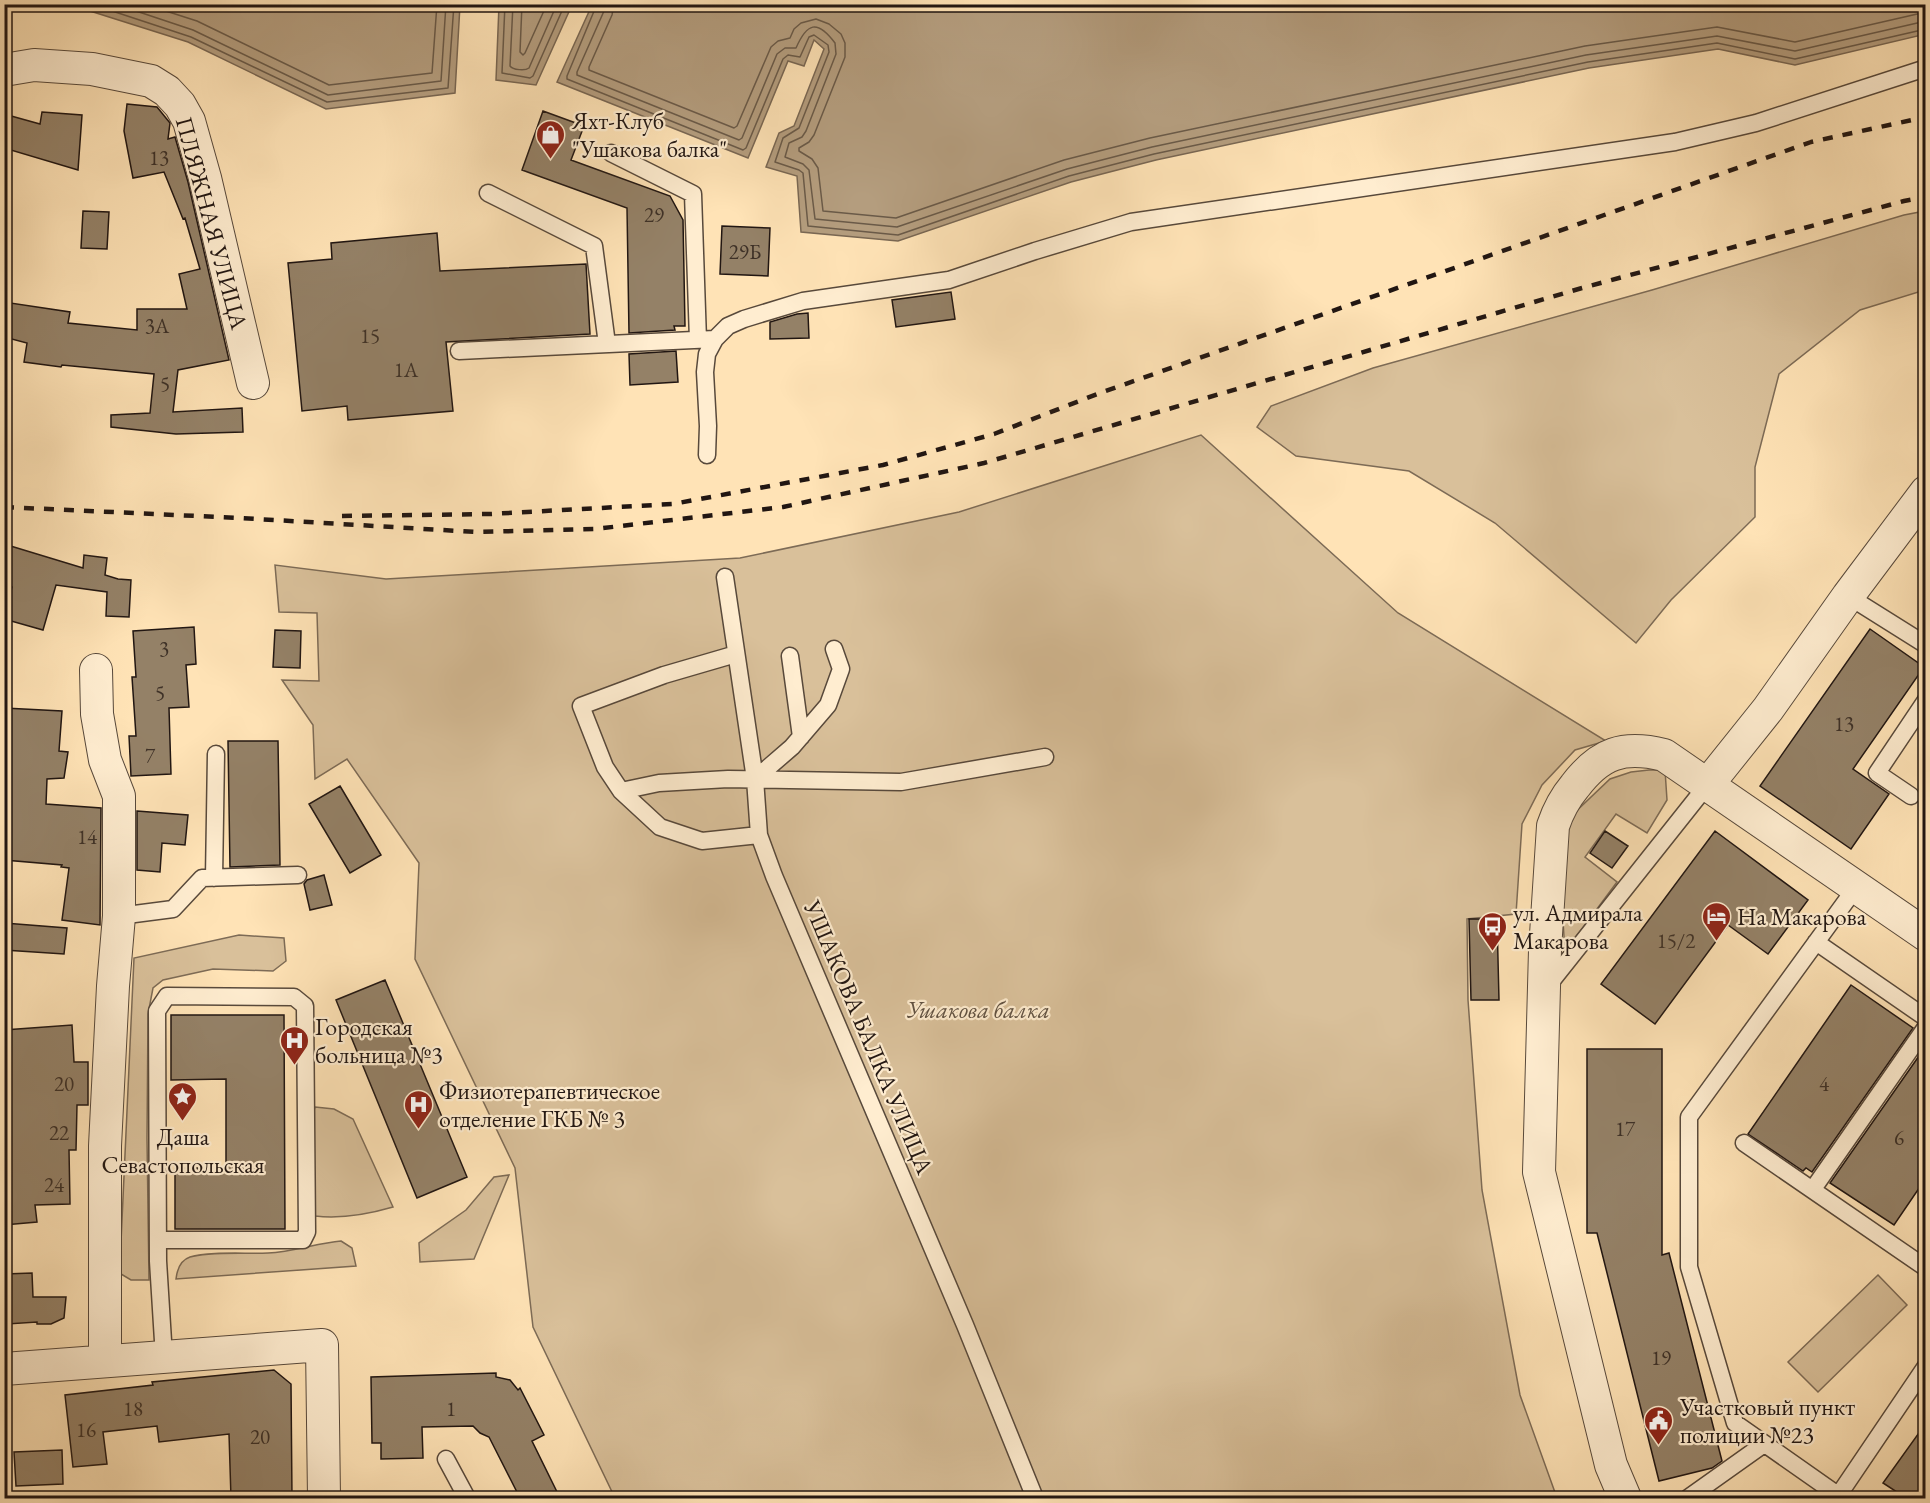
<svg xmlns="http://www.w3.org/2000/svg" width="1930" height="1503" viewBox="0 0 1930 1503" font-family="'EB Garamond',serif">
  <rect width="100%" height="100%" fill="#ffe3b6"/>
  <filter id="stains"><feTurbulence type="fractalNoise" baseFrequency=".00333" numOctaves="4"/><feColorMatrix values="0 0 0 0 .2 0 0 0 0 .09 0 0 0 0 .02 0 0 0 .5 -.17"/></filter>
  <radialGradient id="worn" r=".72"><stop offset=".6" stop-color="#630" stop-opacity="0"/><stop offset="1" stop-color="#630" stop-opacity=".3"/></radialGradient>
  <path fill="#d9c09a" stroke="#7d6b56" stroke-width="1.5" d="M 1925,211 L 1925,290 L 1860,310 L 1779,374 L 1755,467 L 1755,517 L 1671,600 L 1636,643 L 1495,523 L 1409,471 L 1296,456 L 1257,427 L 1271,406 L 1373,368 L 1652,290 L 1904,215 Z
    M 1201,435 L 1398,613 L 1606,741 L 1575,750 L 1542,785 L 1522,824 L 1516,914 L 1467,919 L 1468,1000 L 1482,1190 L 1520,1395 L 1557,1498 L 615,1498 L 533,1327 L 515,1168 L 415,959 L 419,863 L 347,759 L 315,779 L 313,725 L 282,680 L 319,681 L 317,613 L 279,612 L 275,565 L 386,579 L 740,558 L 959,512 Z
    M 1649,770 L 1665,770 L 1667,800 L 1647,833 L 1616,814 L 1585,857 L 1617,882 L 1565,952 L 1558,844 L 1568,819 L 1610,779 L 1631,772 Z
    M 239,935 L 284,938 L 286,961 L 273,971 L 213,969 L 163,980 L 153,988 L 148,1014 L 147,1138 L 149,1280 L 131,1280 L 121,1274 L 120,1264 L 134,958 Z
    M 315,1107 L 334,1109 L 353,1119 L 393,1207 C 369,1214 341,1219 315,1216 L 308,1132 Z
    M 509,1175 L 474,1259 L 420,1262 L 419,1243 L 466,1210 L 494,1177 Z
    M 341,1241 L 352,1248 L 356,1266 L 176,1279 C 177,1270 181,1260 190,1257 C 209,1251 247,1254 268,1253 C 293,1252 317,1243 341,1241 Z
    M 1878,1275 L 1907,1305 L 1818,1392 L 1788,1362 Z"/>
  <path fill="#b49d7e" stroke="#796753" stroke-width="1.5" d="M 71,5 L 460,5 L 455,93 L 326,109 L 188,42 Z
    M 499,5 L 572,5 L 536,85 L 496,80 Z
    M 592,5 L 1925,4 L 1926,34 L 1795,65 L 1718,49 L 1589,68 L 1156,160 L 1071,182 L 898,241 L 801,232 L 797,176 L 766,167 L 779,133 L 794,126 L 824,49 L 814,40 L 804,66 L 788,61 L 748,158 L 557,82 Z"/>
  <g fill="none" stroke-linecap="round" stroke-linejoin="round">
    <path stroke="#6a5a48" stroke-width="1.5" d="M 91,4 L 191,37 L 327,102 L 448,88 L 454,4
      M 115,4 L 193,30 L 328,95 L 441,81 L 446,4
      M 144,4 L 197,21 L 329,85 L 432,73 L 437,4
      M 505,4 L 502,73 L 530,78 L 533,76 L 565,4
      M 513,4 L 510,66 C 513,70 525,71 529,68 L 557,4
      M 522,4 L 520,52 L 523,55 L 525,53 L 547,4
      M 597,4 L 567,76 L 567,79 L 743,150 L 746,148 L 783,59 L 788,55 L 800,57 L 809,37 L 814,35 L 828,45 L 829,52 L 799,128 L 783,138 L 775,162 L 799,170 L 803,173 L 808,226 L 898,235 L 1069,176 L 1154,154 L 1588,62 L 1717,43 L 1795,59 L 1926,29
      M 605,4 L 604,11 L 577,72 L 577,75 L 739,140 L 742,138 L 777,54 L 785,48 L 796,48 C 807,23 817,19 835,43 L 836,54 L 806,131 L 802,137 L 789,143 L 785,157 L 803,164 L 809,170 L 815,219 L 897,227 L 1067,169 L 1152,147 L 1586,55 L 1717,36 L 1795,51 L 1926,21
      M 614,4 L 612,15 L 589,67 L 589,70 L 734,128 L 737,126 L 771,47 L 778,41 L 790,38 L 794,29 L 801,23 L 816,19 L 829,24 L 841,34 L 845,43 L 845,57 L 814,135 L 809,142 L 799,148 L 799,151 L 812,159 L 818,168 L 823,211 L 896,218 L 1064,160 L 1150,138 L 1585,46 L 1717,27 L 1795,42 L 1926,12"/>
  </g>
  <path fill="#948167" stroke="#211612" stroke-width="1.5" d="M 127,104 L 157,107 L 170,123 L 168,139 L 175,137 L 188,182 L 229,360 L 178,370 L 173,412 L 242,408 L 243,432 L 176,434 L 111,427 L 111,415 L 150,413 L 154,374 L 62,365 L 61,367 L 24,362 L 27,343 L 4,337 L 4,302 L 70,312 L 68,323 L 137,330 L 137,309 L 187,309 L 179,274 L 200,269 L 185,218 L 183,219 L 164,172 L 133,178 L 124,131 Z
    M 543,111 L 584,126 L 571,160 L 670,196 L 683,220 L 685,326 L 674,326 L 675,330 L 629,333 L 627,208 L 522,170 Z
    M 42,112 L 82,115 L 78,170 L 4,148 L 4,114 L 40,124 Z
    M 83,211 L 109,212 L 107,249 L 81,248 Z
    M 722,226 L 770,228 L 768,276 L 720,274 Z
    M 437,233 L 440,271 L 586,264 L 590,334 L 446,342 L 453,411 L 348,420 L 347,406 L 302,411 L 288,263 L 332,259 L 331,243 Z
    M 951,292 L 955,319 L 896,327 L 892,300 Z
    M 808,313 L 809,338 L 770,339 L 770,322 L 797,314 Z
    M 676,351 L 678,382 L 630,385 L 629,354 Z
    M 4,544 L 83,568 L 84,555 L 107,558 L 105,575 L 118,579 L 131,580 L 129,617 L 106,616 L 107,592 L 56,585 L 43,630 L 4,619 L 12,587 L 4,585 Z
    M 194,627 L 196,664 L 186,665 L 189,707 L 169,708 L 171,774 L 131,776 L 129,736 L 136,736 L 132,677 L 136,677 L 133,631 Z
    M 1870,629 L 1924,667 L 1853,769 L 1889,794 L 1851,849 L 1760,786 Z
    M 275,630 L 301,631 L 300,668 L 273,667 Z
    M 4,708 L 62,711 L 59,751 L 68,752 L 64,778 L 47,779 L 46,804 L 101,808 L 100,925 L 62,920 L 69,868 L 61,867 L 62,865 L 4,860 Z
    M 228,741 L 278,741 L 280,865 L 230,867 Z
    M 340,786 L 381,855 L 350,873 L 309,804 Z
    M 137,811 L 188,815 L 185,845 L 162,843 L 160,872 L 137,870 Z
    M 1605,831 L 1628,846 L 1612,868 L 1590,853 Z
    M 1715,831 L 1808,900 L 1768,954 L 1728,925 L 1655,1024 L 1601,984 Z
    M 324,875 L 332,905 L 310,910 L 304,884 L 307,880 Z
    M 1469,919 L 1497,919 L 1499,1000 L 1471,1000 Z
    M 4,923 L 67,928 L 64,954 L 4,950 Z
    M 385,980 L 467,1177 L 417,1198 L 336,1000 Z
    M 1851,985 L 1913,1028 L 1812,1172 L 1806,1168 L 1803,1171 L 1748,1134 Z
    M 171,1015 L 284,1015 L 285,1229 L 175,1229 L 175,1168 L 226,1168 L 226,1079 L 171,1080 Z
    M 72,1025 L 74,1062 L 88,1062 L 88,1105 L 77,1105 L 76,1150 L 69,1150 L 70,1204 L 35,1205 L 37,1222 L 4,1225 L 4,1030 Z
    M 1926,1046 L 1926,1178 L 1894,1225 L 1830,1183 Z
    M 1587,1049 L 1662,1049 L 1662,1255 L 1669,1253 L 1722,1461 L 1712,1468 L 1659,1481 L 1597,1233 L 1587,1233 Z
    M 32,1273 L 33,1297 L 66,1297 L 64,1318 L 51,1324 L 37,1324 L 37,1322 L 7,1324 L 5,1274 Z
    M 274,1370 L 291,1384 L 292,1498 L 231,1498 L 229,1434 L 159,1442 L 157,1426 L 103,1432 L 107,1464 L 73,1467 L 65,1395 L 153,1385 L 152,1382 Z
    M 496,1373 L 496,1377 L 510,1380 L 518,1390 L 520,1388 L 544,1435 L 532,1441 L 560,1498 L 520,1498 L 489,1437 L 480,1433 L 473,1426 L 422,1427 L 423,1458 L 381,1459 L 381,1443 L 372,1443 L 371,1377 Z
    M 1926,1423 L 1926,1498 L 1906,1498 L 1883,1483 Z
    M 62,1450 L 63,1484 L 16,1486 L 14,1452 Z"/>
  <g fill="none" stroke-linecap="round" stroke-linejoin="round">
    <defs>
      <path id="lane" d="M 611,153 L 693,194 L 698,340
        M 488,193 L 594,246 L 607,344
        M 459,351 L 715,339
        M 707,455 L 708,426 L 705,372 L 707,354 L 715,339 L 728,326 L 744,319 L 803,301 L 949,280 L 1035,251 L 1131,222 L 1675,142 L 1756,123 L 1926,68
        M 725,577 L 755,779 L 759,835 L 774,876 L 965,1325 L 1035,1498
        M 1848,596 L 1926,645
        M 736,654 L 664,675 L 581,706 L 605,767 L 621,791 L 660,827 L 702,841 L 759,835
        M 790,656 L 801,737
        M 755,779 L 792,747 L 828,705 L 841,669 L 834,649
        M 621,791 L 659,783 L 728,779 L 901,782 L 1045,757
        M 1911,796 L 1877,773 L 1926,700
        M 214,878 L 216,754
        M 119,916 L 173,909 L 202,878 L 298,875
        M 1816,942 L 1926,1018
        M 1546,988 L 1708,784
        M 1744,1143 L 1926,1268
        M 1813,1189 L 1926,1027
        M 158,1240 L 303,1240 L 307,1232 L 305,1006 L 294,997 L 167,996 L 157,1011 L 158,1261 L 164,1357
        M 446,1459 L 467,1498
        M 1838,1496 L 1926,1366
        M 1688,1498 L 1764,1444
        M 1842,1498 L 1735,1423 L 1689,1267 L 1689,1117 L 1857,886"/>
      <path id="street" d="M 4,70 L 34,65 L 92,69 L 151,81 L 167,91 L 180,105 L 189,121 L 205,178 L 253,383
        M 96,670 L 97,714 L 105,760 L 119,796 L 119,916 L 113,986 L 105,1146 L 105,1361
        M 1708,784 L 1768,709 L 1848,596 L 1926,492
        M 4,1369 L 322,1345 L 324,1498
        M 1625,1498 L 1611,1465 L 1539,1172 L 1545,950 L 1553,826 C 1558,811 1564,799 1575,786 C 1600,753 1623,745 1664,755 L 1926,935"/>
    </defs>
    <use href="#lane" stroke="#58493b" stroke-width="19"/>
    <use href="#street" stroke="#58493b" stroke-width="34"/>
    <use href="#lane" stroke="#ffedd0" stroke-width="16"/>
    <use href="#street" stroke="#ffedd0" stroke-width="32"/>
    <path stroke="#211612" stroke-width="4.5" stroke-dasharray="10 10" stroke-linecap="butt" d="M 4,507 L 240,518 L 476,532 L 595,529 L 783,507 L 984,463 L 1582,288 L 1904,201 L 1926,197
      M 342,516 L 490,514 L 673,504 L 883,465 L 994,434 L 1100,393 L 1811,142 L 1926,117"/>
  </g>
  <defs>
    <symbol id="shop-pin" viewBox="-11 -11 22 30"><path d="M0 17L-7.5 6A9.5 9.5 0 1 1 7.5 6Z" fill="#8f2418" stroke="#ffedd0"/><path d="M-5-2.5h2.3a2.7 3.5 0 0 1 5.4 0H5L5.5 6h-11ZM-1.5-2.5h3a1.5 2.3 0 0 0-3 0Z" fill="#fff"/></symbol>
    <symbol id="hotel-pin" viewBox="-11 -11 22 30"><path d="M0 17L-7.5 6A9.5 9.5 0 1 1 7.5 6Z" fill="#8f2418" stroke="#ffedd0"/><path d="M-6-4.5h1.5V1H6V5H4.5V3h-9V5H-6ZM-4 0a1.8 1.8 0 1 1 3.6 0ZM.5 0V-2.5h3Q6-2.5 6 0Z" fill="#fff"/></symbol>
    <symbol id="bus-pin" viewBox="-11 -11 22 30"><path d="M0 17L-7.5 6A9.5 9.5 0 1 1 7.5 6Z" fill="#8f2418" stroke="#ffedd0"/><path d="M-5-6H5V4H4V6H2V4H-2V6H-4V4H-5ZM-3.5-4V0h7V-4ZM-3.5 1.2v1.5H-2V1.2ZM2 1.2v1.5H3.5V1.2Z" fill="#fff"/></symbol>
    <symbol id="hospital-pin" viewBox="-11 -11 22 30"><path d="M0 17L-7.5 6A9.5 9.5 0 1 1 7.5 6Z" fill="#8f2418" stroke="#ffedd0"/><path d="M-5-5h3v3.5h4V-5h3V5h-3V1.5h-4V5h-3Z" fill="#fff"/></symbol>
    <symbol id="sight-pin" viewBox="-11 -11 22 30"><path d="M0 17L-7.5 6A9.5 9.5 0 1 1 7.5 6Z" fill="#8f2418" stroke="#ffedd0"/><path d="M0-6L1.8-2.2L6-1.7L2.9 1.2L3.7 5.4L0 3.3L-3.7 5.4L-2.9 1.2L-6-1.7L-1.8-2.2Z" fill="#fff"/></symbol>
    <symbol id="civic-pin" viewBox="-11 -11 22 30"><path d="M0 17L-7.5 6A9.5 9.5 0 1 1 7.5 6Z" fill="#8f2418" stroke="#ffedd0"/><path d="M-.6-6.5H3V-4.5H.6V-3L4-1V1h2V6H-6V1h2V-1L-.6-3ZM-1.2 2.5V6h2.4V2.5Z" fill="#fff"/></symbol>
  </defs>
  <g fill-rule="evenodd">
    <use href="#shop-pin" x="534" y="118" width="33" height="45"/>
    <use href="#hotel-pin" x="1700" y="900" width="33" height="45"/>
    <use href="#bus-pin" x="1476" y="910" width="33" height="45"/>
    <use href="#hospital-pin" x="278" y="1024" width="33" height="45"/>
    <use href="#sight-pin" x="166" y="1080" width="33" height="45"/>
    <use href="#hospital-pin" x="402" y="1088" width="33" height="45"/>
    <use href="#civic-pin" x="1642" y="1404" width="33" height="45"/>
  </g>
  <g text-anchor="middle" dominant-baseline="central" stroke-width="4.5" stroke-linejoin="round" paint-order="stroke">
    <g font-size="21" fill="#3e3127">
      <text x="159" y="157">13</text>
      <text x="654" y="214">29</text>
      <text x="745" y="251">29Б</text>
      <text x="157" y="325">3А</text>
      <text x="370" y="335">15</text>
      <text x="406" y="369">1А</text>
      <text x="165" y="383">5</text>
      <text x="164" y="648">3</text>
      <text x="160" y="692">5</text>
      <text x="1844" y="723">13</text>
      <text x="150" y="755">7</text>
      <text x="87" y="836">14</text>
      <text x="1676" y="940">15/2</text>
      <text x="64" y="1083">20</text>
      <text x="1824" y="1083">4</text>
      <text x="1625" y="1128">17</text>
      <text x="59" y="1132">22</text>
      <text x="1899" y="1137">6</text>
      <text x="54" y="1184">24</text>
      <text x="1661" y="1357">19</text>
      <text x="133" y="1408">18</text>
      <text x="451" y="1408">1</text>
      <text x="86" y="1429">16</text>
      <text x="260" y="1436">20</text>
    </g>
    <g font-size="24" fill="#211612" stroke="#ffedd0" text-anchor="start">
      <text x="572" y="120">Яхт-Клуб<tspan x="572" dy="28">"Ушакова балка"</tspan></text>
      <text x="1513" y="912">ул. Адмирала<tspan x="1513" dy="28">Макарова</tspan></text>
      <text x="1737" y="916">На Макарова</text>
      <text x="315" y="1026">Городская<tspan x="315" dy="28">больница №3</tspan></text>
      <text x="439" y="1090">Физиотерапевтическое<tspan x="439" dy="28">отделение ГКБ № 3</tspan></text>
      <text x="183" y="1136" text-anchor="middle">Даша<tspan x="183" dy="28">Севастопольская</tspan></text>
      <text x="1680" y="1406">Участковый пункт<tspan x="1680" dy="28">полиции №23</tspan></text>
    </g>
    <g font-size="24" fill="#211612" stroke="#ffedd0">
      <text transform="translate(212 223) rotate(75)">ПЛЯЖНАЯ УЛИЦА</text>
      <text transform="translate(869 1037) rotate(67)">УШАКОВА БАЛКА УЛИЦА</text>
    </g>
    <g font-size="24" font-style="italic" fill="#615242" stroke="#ffedd0">
      <text x="978" y="1009">Ушакова балка</text>
    </g>
  </g>
  <rect width="1930" height="1503" fill="none" stroke="#ffe3b6" stroke-width="24"/>
  <rect x="6" y="6" width="1918" height="1491" fill="none" stroke="#211612" stroke-width="3"/>
  <rect x="12" y="12" width="1906" height="1479" fill="none" stroke="#211612" stroke-width="1.5"/>
  <rect width="100%" height="100%" filter="url(#stains)"/>
  <rect width="100%" height="100%" fill="url(#worn)"/>
</svg>
